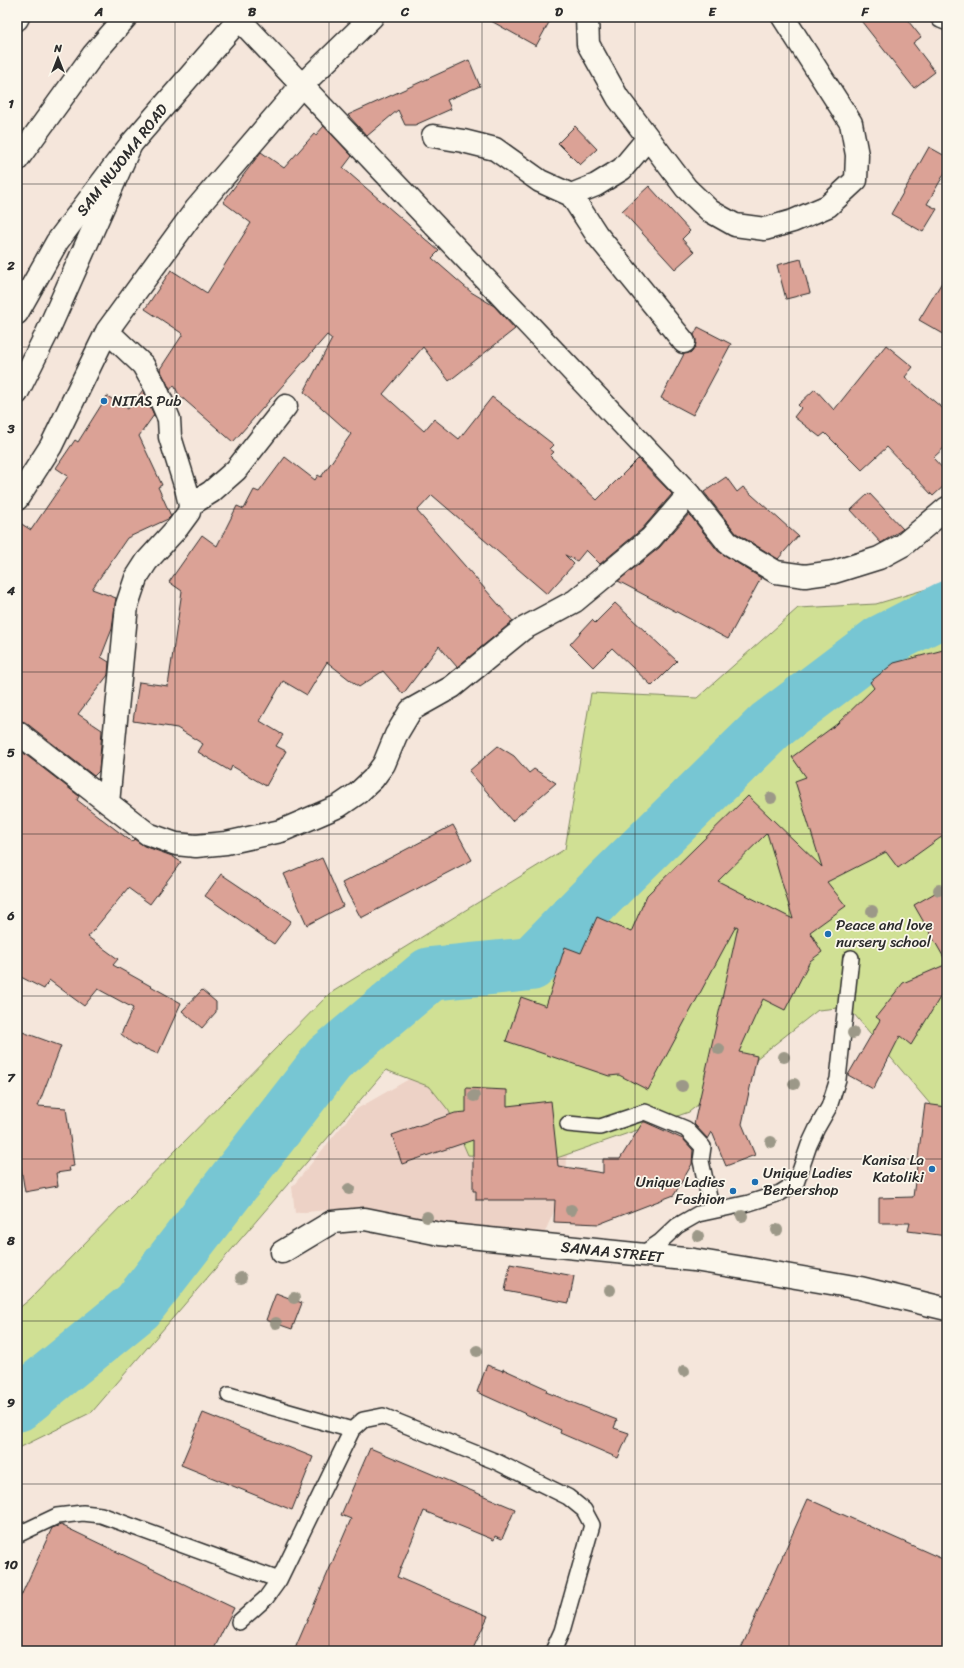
<svg xmlns="http://www.w3.org/2000/svg" width="964" height="1668" viewBox="0 0 964 1668" font-family="Sriracha,sans-serif">
  <rect width="100%" height="100%" fill="#f5e6db"/>
  <filter id="ink" filterUnits="userSpaceOnUse"><feTurbulence type="fractalNoise" baseFrequency=".025" numOctaves="2"/><feDisplacementMap in="SourceGraphic" scale="8" xChannelSelector="R" yChannelSelector="G"/><feConvolveMatrix kernelMatrix="1 2 1 2 8 2 1 2 1" color-interpolation-filters="sRGB"/></filter>
  <g filter="url(#ink)">
    <path fill="#edd2c6" d="M 423,1071 L 568,1124 L 566,1184 L 540,1243 L 384,1227 L 338,1209 L 295,1213 L 292,1187 L 355,1110 Z"/>
    <path fill="#d0e094" stroke="#7e8660" d="M 947,583 L 947,1124 L 848,1007 L 818,1010 L 689,1112 L 554,1159 L 468,1155 L 449,1111 L 430,1087 L 386,1070 L 92,1412 L 17,1449 L 17,1310 L 30,1299 L 329,994 L 565,849 L 591,693 L 697,698 L 798,608 L 876,604 Z"/>
    <g fill="none" stroke-linecap="round" stroke-linejoin="round">
      <path stroke="#77c6d3" stroke-width="54" d="M 17,1405 L 138,1306 L 329,1059 L 430,974 L 531,964 L 610,883 L 770,726 L 881,642 L 947,608"/>
    </g>
    <path fill="#dba296" stroke="#2b2b2b" fill-rule="evenodd" d="M 484,17 L 552,17 L 536,46 Z
      M 858,17 L 905,17 L 921,37 L 913,43 L 935,72 L 914,88 Z
      M 469,60 L 480,86 L 447,100 L 451,109 L 415,125 L 405,125 L 398,110 L 367,136 L 348,115 Z
      M 324,126 L 352,156 L 343,168 L 439,251 L 432,258 L 471,292 L 494,306 L 515,329 L 449,381 L 423,347 L 383,394 L 424,431 L 434,419 L 459,439 L 492,397 L 554,445 L 550,449 L 554,452 L 550,456 L 597,500 L 638,459 L 672,494 L 642,529 L 600,564 L 586,550 L 577,561 L 565,555 L 574,564 L 547,594 L 432,495 L 417,511 L 513,621 L 457,667 L 439,646 L 403,694 L 383,671 L 359,687 L 327,662 L 307,695 L 283,681 L 260,721 L 283,735 L 276,746 L 286,751 L 266,786 L 232,766 L 230,771 L 198,752 L 203,744 L 177,728 L 133,721 L 139,682 L 168,686 L 182,591 L 169,582 L 202,535 L 217,546 L 237,506 L 244,509 L 254,490 L 259,492 L 285,457 L 315,480 L 318,475 L 321,477 L 351,434 L 304,392 L 332,339 L 327,335 L 233,442 L 179,395 L 174,385 L 170,390 L 160,369 L 183,334 L 145,309 L 171,270 L 207,293 L 251,223 L 223,202 L 261,152 L 284,168 L 314,134 L 316,135 Z
      M 575,126 L 597,149 L 580,165 L 558,143 Z
      M 929,147 L 947,157 L 947,169 L 927,204 L 937,209 L 923,232 L 891,214 Z
      M 649,186 L 690,231 L 682,239 L 694,252 L 675,269 L 622,211 Z
      M 801,259 L 810,293 L 786,299 L 777,265 Z
      M 947,274 L 947,336 L 919,320 Z
      M 698,327 L 731,344 L 693,415 L 661,398 L 684,354 L 692,352 L 695,347 L 696,340 L 694,335 Z
      M 886,345 L 913,367 L 905,377 L 947,412 L 947,445 L 933,458 L 947,473 L 947,483 L 933,496 L 887,447 L 862,470 L 825,433 L 820,437 L 794,417 L 801,408 L 798,405 L 815,389 L 834,410 Z
      M 143,390 L 154,415 L 139,436 L 162,485 L 158,487 L 171,516 L 168,519 L 127,538 L 92,589 L 116,598 L 112,629 L 101,657 L 109,662 L 108,675 L 78,714 L 102,730 L 99,771 L 94,776 L 25,722 L 17,720 L 17,521 L 31,530 L 68,476 L 56,468 L 75,440 L 78,442 L 107,396 L 128,409 Z
      M 726,477 L 737,492 L 743,487 L 798,536 L 778,559 L 736,533 L 704,492 Z
      M 869,493 L 903,529 L 881,543 L 851,510 Z
      M 689,514 L 718,551 L 761,578 L 728,639 L 618,581 L 659,548 Z
      M 615,603 L 677,661 L 652,686 L 612,648 L 593,667 L 570,644 L 592,620 L 595,623 Z
      M 947,649 L 947,833 L 898,868 L 886,852 L 827,882 L 846,906 L 810,932 L 822,952 L 810,961 L 785,1010 L 763,999 L 739,1052 L 757,1056 L 742,1124 L 755,1155 L 726,1166 L 712,1132 L 708,1139 L 694,1124 L 738,927 L 736,926 L 648,1090 L 619,1075 L 609,1076 L 506,1041 L 521,997 L 546,1006 L 565,947 L 581,953 L 597,917 L 631,932 L 647,895 L 748,796 L 822,867 L 795,781 L 806,777 L 792,757 L 837,724 L 874,688 L 870,682 L 894,663 ZM 767,833 L 793,919 L 718,881 Z
      M 498,746 L 514,756 L 529,773 L 534,769 L 556,783 L 512,821 L 469,771 Z
      M 17,748 L 79,796 L 77,800 L 132,842 L 134,839 L 144,846 L 172,856 L 181,862 L 150,904 L 128,888 L 88,937 L 118,959 L 113,965 L 181,1003 L 158,1054 L 132,1043 L 121,1034 L 133,1008 L 98,989 L 84,1006 L 49,980 L 44,989 L 17,975 Z
      M 453,825 L 472,860 L 361,918 L 342,883 Z
      M 322,858 L 343,906 L 307,925 L 284,874 Z
      M 221,874 L 291,921 L 274,944 L 205,896 Z
      M 947,886 L 947,963 L 914,905 Z
      M 947,964 L 947,986 L 911,1045 L 900,1036 L 873,1089 L 848,1075 L 880,1020 L 876,1017 L 903,983 Z
      M 202,990 L 216,1002 L 216,1012 L 202,1028 L 182,1011 Z
      M 17,1030 L 61,1046 L 38,1106 L 66,1108 L 74,1166 L 69,1167 L 70,1171 L 56,1173 L 58,1186 L 25,1192 L 19,1156 L 17,1155 Z
      M 466,1088 L 507,1090 L 507,1106 L 551,1101 L 558,1166 L 603,1173 L 603,1159 L 620,1159 L 643,1122 L 645,1122 L 683,1139 L 693,1150 L 692,1164 L 674,1195 L 599,1224 L 554,1222 L 555,1200 L 476,1200 L 476,1191 L 473,1191 L 473,1140 L 402,1164 L 392,1135 L 455,1113 L 466,1112 Z
      M 925,1104 L 947,1107 L 947,1236 L 908,1231 L 910,1223 L 879,1223 L 879,1198 L 913,1197 Z
      M 510,1264 L 574,1276 L 569,1303 L 505,1291 Z
      M 276,1293 L 302,1303 L 292,1329 L 266,1320 Z
      M 487,1365 L 503,1371 L 503,1369 L 547,1389 L 546,1392 L 617,1420 L 614,1428 L 629,1433 L 618,1458 L 560,1433 L 561,1430 L 477,1392 Z
      M 203,1413 L 313,1457 L 292,1510 L 181,1465 Z
      M 370,1448 L 515,1509 L 502,1539 L 495,1536 L 494,1540 L 424,1511 L 397,1577 L 488,1616 L 472,1651 L 294,1651 L 351,1519 L 341,1515 Z
      M 808,1499 L 947,1561 L 947,1651 L 740,1651 Z
      M 61,1525 L 234,1608 L 213,1651 L 17,1651 L 17,1600 L 20,1598 L 52,1528 Z"/>
    <g fill="none" stroke-linecap="round" stroke-linejoin="round">
      <defs>
        <path id="service" d="M 568,1124 L 600,1127 L 645,1112 L 686,1129 L 703,1147 L 701,1161 L 712,1211
          M 641,1255 L 660,1242 L 677,1226 L 698,1214 L 749,1203 L 780,1193 L 796,1183 L 809,1145 L 817,1128 L 829,1107 L 838,1079 L 851,958
          M 229,1395 L 352,1430
          M 17,1535 L 57,1516 L 83,1513 L 101,1515 L 279,1580
          M 239,1622 L 266,1598 L 279,1580 L 352,1430 L 363,1420 L 383,1416 L 497,1462 L 568,1497 L 584,1510 L 592,1525 L 562,1631 L 553,1651"/>
        <path id="minor" d="M 587,17 L 588,44 L 618,98 L 686,188 L 710,211 L 735,225 L 765,229 L 793,221 L 828,206 L 856,180 L 857,155 L 851,123 L 783,17
          M 942,17 L 947,19
          M 17,19 L 18,17
          M 239,19 L 689,494 L 728,543 L 776,572 L 805,576 L 834,572 L 879,558 L 903,545 L 947,508
          M 433,136 L 463,141 L 495,149 L 540,181 L 571,195 L 596,185 L 622,169 L 648,138
          M 571,195 L 597,235 L 684,342
          M 107,331 L 143,365 L 155,386 L 169,419 L 170,437 L 186,488 L 190,505 L 189,512 L 178,527 L 147,561 L 136,578 L 127,605 L 108,803
          M 17,499 L 51,446 L 107,331 L 196,209 L 302,85 L 372,17
          M 190,505 L 211,492 L 236,470 L 286,406
          M 17,732 L 148,834 L 176,844 L 196,846 L 226,843 L 281,831 L 339,806 L 358,793 L 373,779 L 384,764 L 396,735 L 411,710 L 452,687 L 523,629 L 575,601 L 651,538 L 689,494
          M 282,1252 L 332,1222 L 365,1219 L 440,1234 L 694,1260 L 744,1268 L 860,1288 L 947,1309"/>
        <path id="primary" d="M 17,160 L 93,55 L 126,17
          M 17,313 L 57,242 L 131,144 L 241,17"/>
        <path id="trunk" d="M 17,393 L 47,333 L 131,144"/>
      </defs>
      <use href="#service" stroke="#2b2b2b" stroke-width="18"/>
      <use href="#minor" stroke="#2b2b2b" stroke-width="25"/>
      <use href="#primary" stroke="#2b2b2b" stroke-width="25"/>
      <use href="#trunk" stroke="#2b2b2b" stroke-width="25"/>
      <use href="#service" stroke="#fbf7ec" stroke-width="15"/>
      <use href="#minor" stroke="#fbf7ec" stroke-width="22"/>
      <use href="#primary" stroke="#fbf7ec" stroke-width="22"/>
      <use href="#trunk" stroke="#fbf7ec" stroke-width="22"/>
    </g>
    <g fill="#9c9888">
      <circle cx="771" cy="798" r="6"/>
      <circle cx="939" cy="890" r="6"/>
      <circle cx="872" cy="911" r="6"/>
      <circle cx="853" cy="1033" r="6"/>
      <circle cx="719" cy="1049" r="6"/>
      <circle cx="784" cy="1057" r="6"/>
      <circle cx="794" cy="1084" r="6"/>
      <circle cx="682" cy="1086" r="6"/>
      <circle cx="474" cy="1096" r="6"/>
      <circle cx="771" cy="1142" r="6"/>
      <circle cx="349" cy="1189" r="6"/>
      <circle cx="571" cy="1210" r="6"/>
      <circle cx="742" cy="1216" r="6"/>
      <circle cx="427" cy="1217" r="6"/>
      <circle cx="777" cy="1230" r="6"/>
      <circle cx="698" cy="1236" r="6"/>
      <circle cx="241" cy="1278" r="6"/>
      <circle cx="610" cy="1290" r="6"/>
      <circle cx="294" cy="1298" r="6"/>
      <circle cx="276" cy="1323" r="6"/>
      <circle cx="477" cy="1351" r="6"/>
      <circle cx="684" cy="1371" r="6"/>
    </g>
  </g>
  <path fill="none" stroke="#2b2b2b" stroke-width="1" stroke-opacity="0.55" d="M 175,17 L 175,1651M 329,17 L 329,1651M 482,17 L 482,1651M 635,17 L 635,1651M 789,17 L 789,1651M 17,184 L 947,184M 17,347 L 947,347M 17,509 L 947,509M 17,672 L 947,672M 17,834 L 947,834M 17,996 L 947,996M 17,1159 L 947,1159M 17,1321 L 947,1321M 17,1484 L 947,1484"/>
  <g fill="#1f6fb2" stroke="#fbf7ec" stroke-width="1.5">
    <circle cx="104" cy="401" r="4"/>
    <circle cx="828" cy="934" r="4"/>
    <circle cx="932" cy="1169" r="4"/>
    <circle cx="755" cy="1182" r="4"/>
    <circle cx="733" cy="1191" r="4"/>
  </g>
  <g text-anchor="middle" dominant-baseline="central" stroke-width="3.5" stroke-linejoin="round" paint-order="stroke">
    <g font-size="15" fill="#2b2b2b" stroke="#fbf7ec">
      <text transform="translate(122 160) rotate(-52)">SAM NUJOMA ROAD</text>
      <text transform="translate(612 1252) rotate(6)">SANAA STREET</text>
    </g>
    <g font-size="15" fill="#2b2b2b" stroke="#fbf7ec" text-anchor="start">
      <text x="112" y="401">NITAS Pub</text>
      <text x="836" y="925">Peace and love<tspan x="836" dy="17">nursery school</tspan></text>
      <text x="924" y="1160" text-anchor="end">Kanisa La<tspan x="924" dy="17">Katoliki</tspan></text>
      <text x="763" y="1173">Unique Ladies<tspan x="763" dy="17">Berbershop</tspan></text>
      <text x="725" y="1182" text-anchor="end">Unique Ladies<tspan x="725" dy="17">Fashion</tspan></text>
    </g>
  </g>
  <rect width="964" height="1668" fill="none" stroke="#fbf7ec" stroke-width="44"/>
  <g transform="translate(58 58)" stroke="#fbf7ec" stroke-width="3" paint-order="stroke">
  <path d="M0-3L7 15L0 10L-7 15Z" fill="#2b2b2b"/>
  <text y="-6" font-size="11" font-weight="bold" text-anchor="middle" fill="#2b2b2b">N</text>
  </g>
  <rect x="22" y="22" width="920" height="1624" fill="none" stroke="#2b2b2b" stroke-width="1.5"/>
  <g font-size="13" text-anchor="middle" font-weight="bold" fill="#2b2b2b">
    <text x="99" y="16">A</text>
    <text x="252" y="16">B</text>
    <text x="405" y="16">C</text>
    <text x="559" y="16">D</text>
    <text x="712" y="16">E</text>
    <text x="865" y="16">F</text>
    <text x="11" y="108">1</text>
    <text x="11" y="270">2</text>
    <text x="11" y="433">3</text>
    <text x="11" y="595">4</text>
    <text x="11" y="757">5</text>
    <text x="11" y="920">6</text>
    <text x="11" y="1082">7</text>
    <text x="11" y="1245">8</text>
    <text x="11" y="1407">9</text>
    <text x="11" y="1569">10</text>
  </g>
</svg>
